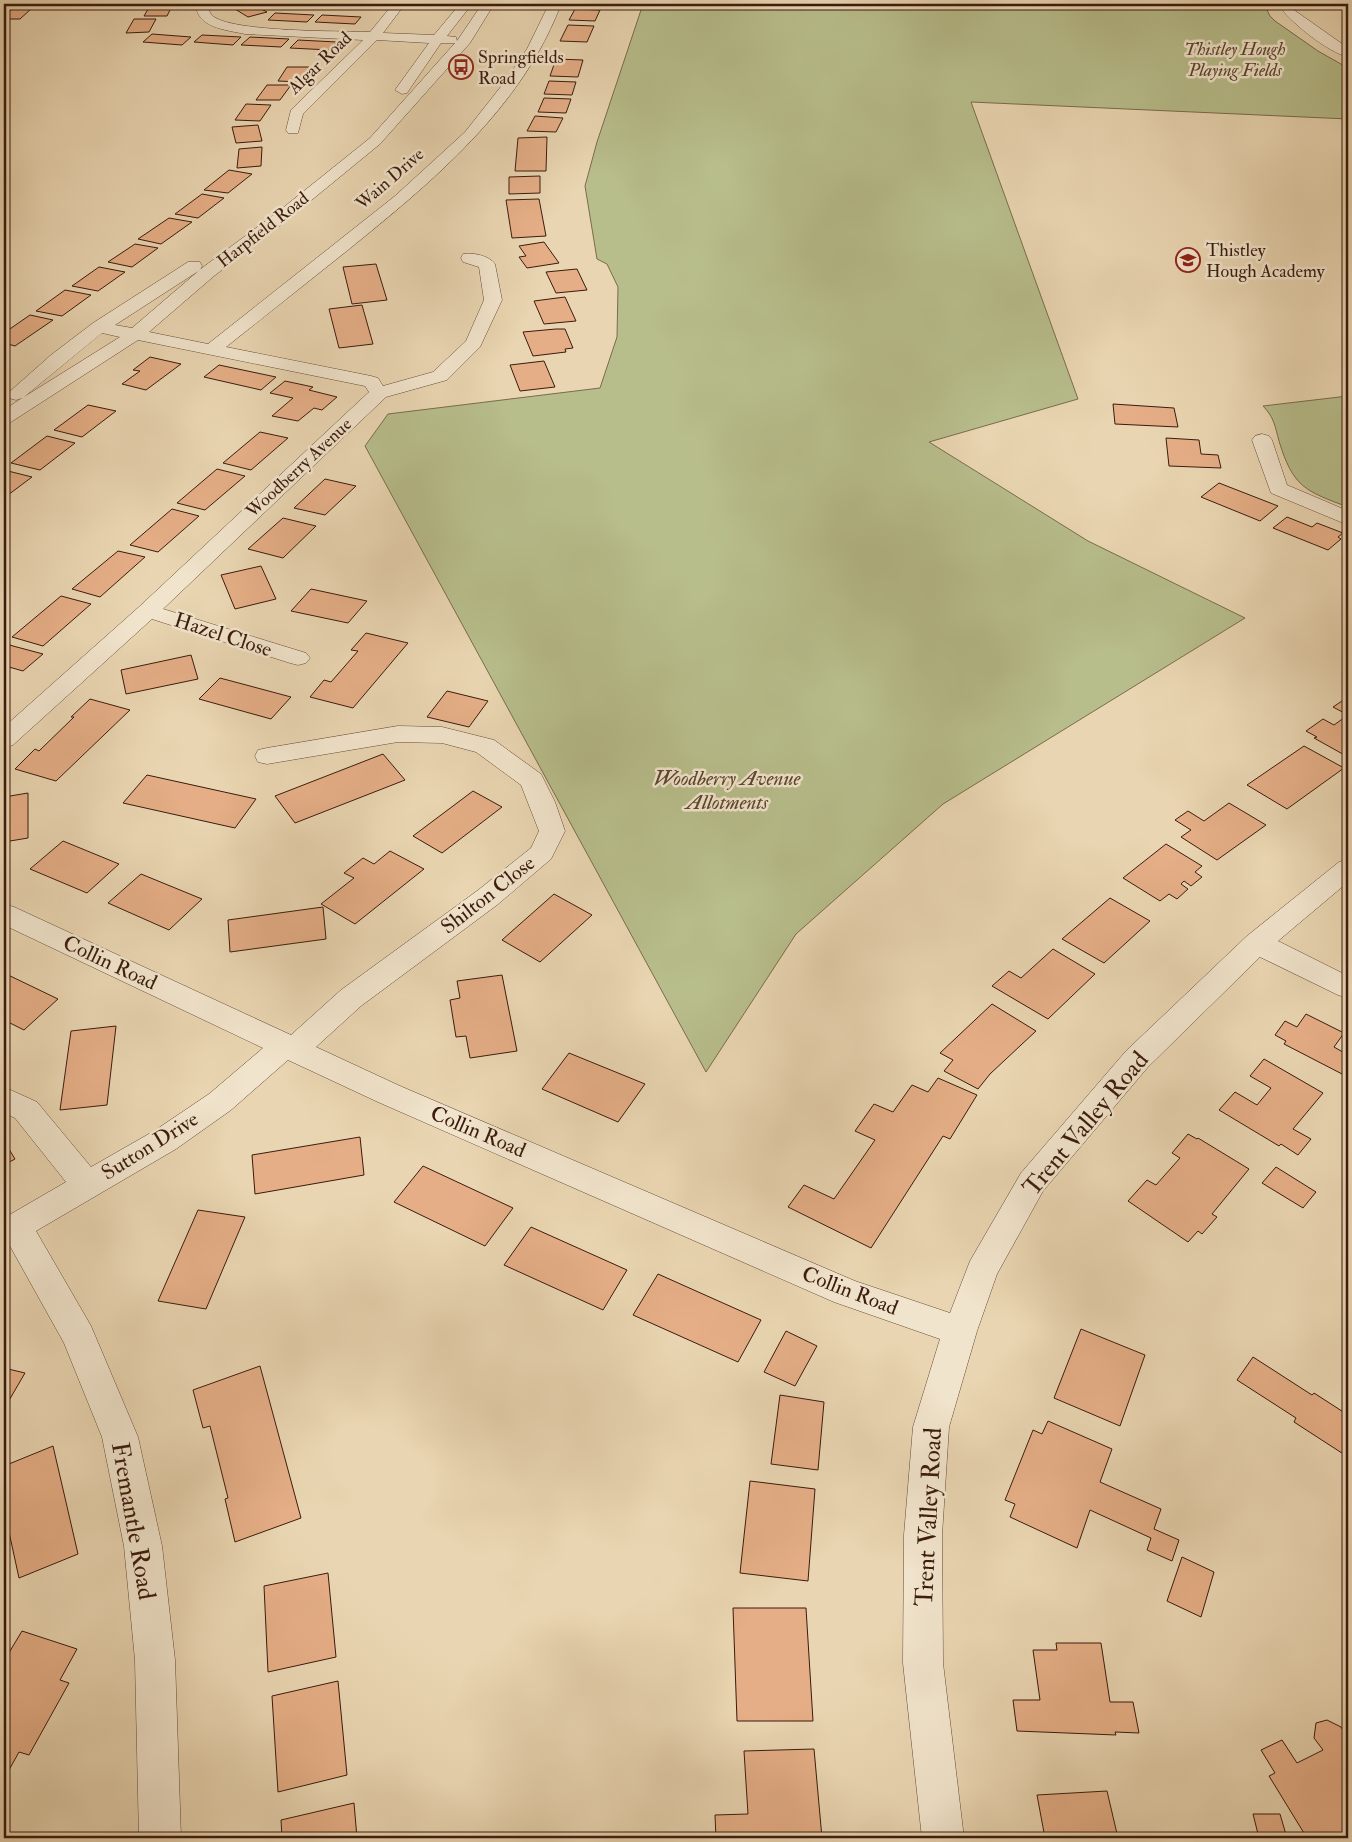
<svg xmlns="http://www.w3.org/2000/svg" width="1352" height="1842" viewBox="0 0 1352 1842" font-family="'IM FELL Double Pica',serif">
  <rect width="100%" height="100%" fill="#e9d5b1"/>
  <filter id="stains"><feTurbulence type="fractalNoise" baseFrequency=".004" numOctaves="4"/><feColorMatrix values="0 0 0 0 .2 0 0 0 0 .09 0 0 0 0 .02 0 0 0 .5 -.17"/></filter>
  <radialGradient id="worn" r=".72"><stop offset=".6" stop-color="#630" stop-opacity="0"/><stop offset="1" stop-color="#630" stop-opacity=".3"/></radialGradient>
  <path fill="#b7bd8b" stroke="#796c4c" d="M 643,4 L 1264,4 L 1270,16 L 1275,21 L 1318,51 L 1348,68 L 1348,119 L 971,102 L 1078,399 L 929,442 L 1088,541 L 1245,618 L 943,804 L 796,934 L 706,1072 L 365,446 L 388,414 L 600,388 L 617,337 L 618,287 L 607,264 L 597,259 L 585,186 L 597,142 Z
    M 1348,396 L 1348,507 C 1305,491 1293,487 1279,441 C 1275,426 1274,417 1263,406 Z"/>
  <path fill="#e5ae86" stroke="#3b1b0e" d="M 10,4 L 38,4 L 33,8 L 5,7 Z
    M 151,4 L 173,4 L 167,16 L 144,16 Z
    M 242,4 L 252,4 L 267,12 L 248,17 L 230,6 Z
    M 344,4 L 366,4 L 364,7 L 342,6 Z
    M 578,4 L 604,4 L 602,7 L 577,6 Z
    M 12,9 L 31,9 L 20,19 L 4,19 L 4,16 Z
    M 575,9 L 600,10 L 595,21 L 569,20 Z
    M 275,13 L 314,15 L 307,22 L 268,20 Z
    M 322,15 L 361,17 L 355,24 L 315,22 Z
    M 134,19 L 156,19 L 149,32 L 126,33 Z
    M 568,25 L 594,26 L 587,42 L 560,41 Z
    M 152,34 L 191,37 L 182,45 L 143,42 Z
    M 202,35 L 241,37 L 233,45 L 194,42 Z
    M 250,37 L 289,39 L 281,47 L 241,45 Z
    M 298,40 L 337,42 L 330,50 L 290,48 Z
    M 556,59 L 583,60 L 578,77 L 550,76 Z
    M 287,67 L 309,67 L 301,82 L 278,81 Z
    M 549,81 L 576,82 L 572,95 L 544,94 Z
    M 267,85 L 291,85 L 280,100 L 256,100 Z
    M 544,98 L 571,99 L 566,113 L 538,112 Z
    M 246,104 L 271,105 L 260,121 L 235,120 Z
    M 535,116 L 563,118 L 556,132 L 527,131 Z
    M 258,125 L 262,141 L 236,143 L 232,127 Z
    M 547,137 L 546,171 L 515,171 L 518,138 Z
    M 262,147 L 261,166 L 237,168 L 239,149 Z
    M 229,170 L 252,174 L 228,193 L 204,190 Z
    M 540,176 L 540,193 L 509,194 L 509,177 Z
    M 202,194 L 224,198 L 198,218 L 175,214 Z
    M 539,199 L 546,236 L 512,238 L 506,200 Z
    M 169,218 L 192,222 L 161,244 L 138,239 Z
    M 544,242 L 559,263 L 527,268 L 519,257 L 526,256 L 519,246 Z
    M 135,244 L 158,248 L 132,267 L 108,262 Z
    M 376,264 L 387,300 L 352,304 L 343,267 Z
    M 99,267 L 125,272 L 98,291 L 72,286 Z
    M 577,269 L 587,290 L 556,293 L 546,272 Z
    M 65,290 L 91,295 L 62,316 L 36,311 Z
    M 565,297 L 576,321 L 544,324 L 534,301 Z
    M 362,305 L 373,344 L 339,348 L 329,309 Z
    M 30,315 L 53,320 L 15,346 L 4,343 L 4,333 Z
    M 556,329 L 565,329 L 573,348 L 565,349 L 566,352 L 533,356 L 523,332 Z
    M 150,357 L 181,364 L 146,390 L 122,384 L 140,371 L 133,370 Z
    M 544,361 L 555,387 L 520,391 L 510,365 Z
    M 219,365 L 276,377 L 261,390 L 204,377 Z
    M 285,381 L 313,387 L 309,390 L 337,397 L 322,410 L 314,408 L 298,421 L 272,416 L 293,398 L 270,393 Z
    M 1113,404 L 1174,408 L 1178,427 L 1115,424 Z
    M 88,405 L 116,411 L 82,437 L 54,430 Z
    M 260,432 L 288,438 L 251,470 L 223,463 Z
    M 47,436 L 75,443 L 40,470 L 11,463 Z
    M 1166,438 L 1199,440 L 1201,454 L 1218,455 L 1221,468 L 1169,466 Z
    M 217,469 L 245,476 L 205,510 L 177,503 Z
    M 4,470 L 32,477 L 4,498 Z
    M 325,479 L 356,486 L 325,515 L 294,508 Z
    M 1219,483 L 1278,506 L 1260,521 L 1201,497 Z
    M 172,509 L 199,516 L 158,552 L 130,545 Z
    M 1287,517 L 1312,527 L 1317,523 L 1343,533 L 1338,537 L 1341,539 L 1328,550 L 1273,528 Z
    M 283,518 L 316,526 L 283,558 L 248,549 Z
    M 118,551 L 145,557 L 100,597 L 72,589 Z
    M 261,566 L 276,599 L 235,609 L 221,575 Z
    M 311,589 L 367,601 L 348,623 L 291,611 Z
    M 61,596 L 91,604 L 43,646 L 12,637 Z
    M 366,633 L 408,643 L 353,708 L 310,697 L 324,680 L 331,682 L 358,651 L 351,650 Z
    M 4,643 L 13,646 L 43,654 L 23,671 L 9,667 L 4,672 Z
    M 191,655 L 198,679 L 126,694 L 121,670 Z
    M 220,678 L 291,697 L 271,719 L 199,699 Z
    M 447,691 L 488,701 L 469,727 L 427,717 Z
    M 90,699 L 130,710 L 56,781 L 15,769 L 35,749 L 39,751 L 74,717 L 71,717 Z
    M 1345,699 L 1348,701 L 1348,757 L 1314,738 L 1317,737 L 1306,731 L 1323,719 L 1334,725 L 1348,715 L 1333,707 Z
    M 1304,746 L 1344,768 L 1287,809 L 1247,785 Z
    M 383,754 L 405,780 L 295,823 L 275,796 Z
    M 147,775 L 256,799 L 235,828 L 123,803 Z
    M 473,791 L 502,807 L 442,853 L 413,836 Z
    M 28,793 L 28,838 L 4,842 L 4,797 Z
    M 1229,803 L 1266,825 L 1217,860 L 1181,837 L 1191,830 L 1175,820 L 1188,811 L 1204,821 Z
    M 63,841 L 119,864 L 87,893 L 30,869 Z
    M 1166,844 L 1202,866 L 1195,872 L 1202,877 L 1191,886 L 1184,881 L 1181,884 L 1188,889 L 1177,899 L 1169,894 L 1160,901 L 1123,878 Z
    M 390,851 L 424,869 L 355,924 L 321,904 L 354,878 L 344,873 L 363,858 L 374,864 Z
    M 141,874 L 202,899 L 169,930 L 108,903 Z
    M 554,894 L 592,915 L 540,962 L 502,940 Z
    M 1110,898 L 1150,921 L 1104,963 L 1062,939 Z
    M 323,907 L 326,939 L 230,952 L 228,920 Z
    M 1053,949 L 1095,974 L 1048,1019 L 992,986 L 1009,971 L 1021,978 Z
    M 4,973 L 58,999 L 24,1030 L 4,1020 Z
    M 502,975 L 517,1051 L 470,1058 L 466,1036 L 456,1037 L 450,1000 L 460,998 L 457,981 Z
    M 992,1004 L 1036,1031 L 990,1074 L 978,1089 L 944,1071 L 953,1060 L 940,1053 Z
    M 1306,1014 L 1344,1033 L 1334,1047 L 1348,1055 L 1348,1068 L 1344,1075 L 1284,1044 L 1286,1041 L 1275,1035 L 1285,1021 L 1297,1027 Z
    M 116,1026 L 107,1105 L 60,1110 L 71,1031 Z
    M 569,1053 L 645,1084 L 618,1122 L 542,1089 Z
    M 1264,1059 L 1323,1093 L 1293,1129 L 1311,1139 L 1298,1155 L 1281,1144 L 1279,1146 L 1219,1110 L 1235,1092 L 1257,1105 L 1271,1088 L 1250,1076 Z
    M 938,1078 L 977,1095 L 950,1139 L 943,1136 L 871,1248 L 788,1207 L 804,1185 L 834,1199 L 875,1140 L 855,1131 L 874,1104 L 893,1112 L 912,1085 L 928,1092 Z
    M 1188,1134 L 1197,1139 L 1198,1138 L 1249,1169 L 1212,1214 L 1217,1217 L 1202,1234 L 1198,1231 L 1188,1242 L 1128,1201 L 1147,1180 L 1156,1185 L 1180,1158 L 1172,1153 Z
    M 360,1137 L 364,1175 L 255,1194 L 252,1155 Z
    M 4,1141 L 15,1159 L 4,1165 Z
    M 423,1166 L 513,1208 L 485,1246 L 394,1202 Z
    M 1276,1167 L 1316,1192 L 1303,1208 L 1262,1183 Z
    M 198,1210 L 245,1217 L 206,1309 L 158,1301 Z
    M 531,1227 L 627,1270 L 603,1310 L 504,1265 Z
    M 658,1274 L 761,1320 L 738,1362 L 633,1315 Z
    M 1081,1329 L 1145,1355 L 1120,1426 L 1054,1398 Z
    M 786,1331 L 817,1346 L 795,1386 L 764,1372 Z
    M 1253,1357 L 1312,1395 L 1314,1393 L 1348,1415 L 1348,1457 L 1294,1422 L 1296,1418 L 1237,1380 Z
    M 260,1366 L 301,1518 L 235,1542 L 225,1499 L 228,1498 L 210,1426 L 203,1428 L 193,1390 Z
    M 4,1368 L 25,1373 L 4,1409 Z
    M 780,1395 L 824,1402 L 818,1470 L 771,1464 Z
    M 1048,1421 L 1112,1449 L 1100,1482 L 1161,1509 L 1154,1529 L 1179,1540 L 1172,1561 L 1147,1550 L 1151,1538 L 1090,1510 L 1077,1548 L 1010,1517 L 1015,1504 L 1005,1500 L 1033,1430 L 1042,1434 Z
    M 53,1446 L 78,1554 L 19,1578 L 4,1509 L 4,1466 Z
    M 750,1481 L 815,1489 L 808,1581 L 740,1573 Z
    M 1182,1557 L 1214,1572 L 1201,1617 L 1167,1601 Z
    M 328,1573 L 336,1657 L 268,1672 L 264,1586 Z
    M 733,1608 L 806,1608 L 813,1721 L 737,1721 Z
    M 22,1631 L 77,1649 L 60,1680 L 69,1683 L 29,1755 L 19,1752 L 4,1779 L 4,1661 Z
    M 1056,1643 L 1101,1643 L 1110,1702 L 1133,1702 L 1139,1733 L 1115,1732 L 1116,1735 L 1017,1731 L 1013,1700 L 1040,1700 L 1033,1650 L 1057,1650 Z
    M 338,1681 L 347,1775 L 278,1792 L 272,1696 Z
    M 1327,1720 L 1341,1727 L 1348,1738 L 1348,1838 L 1307,1838 L 1269,1776 L 1275,1773 L 1261,1750 L 1282,1740 L 1297,1763 L 1323,1750 L 1314,1738 L 1316,1723 Z
    M 814,1749 L 822,1838 L 716,1838 L 715,1815 L 748,1814 L 744,1751 Z
    M 1107,1791 L 1118,1838 L 1045,1838 L 1037,1795 Z
    M 354,1803 L 357,1838 L 282,1838 L 281,1820 Z
    M 1253,1814 L 1280,1814 L 1287,1838 L 1259,1838 Z"/>
  <g fill="none" stroke-linecap="round" stroke-linejoin="round">
    <defs>
      <path id="minor" d="M 196,4 L 208,4 C 209,10 209,13 214,17 C 236,32 339,31 370,32 L 393,4 L 405,4 L 383,33 L 434,35 L 460,4 L 472,4 L 447,36 L 456,37 L 457,41 L 482,4 L 494,4 L 470,43 L 380,144 L 291,217 L 214,276 L 149,332 L 208,344 L 395,196 L 465,132 L 503,84 L 527,49 L 549,4 L 561,4 C 522,108 432,182 348,250 C 307,282 267,315 226,347 L 371,376 L 378,378 L 383,386 L 433,372 L 466,341 L 484,300 L 479,267 L 463,262 L 461,258 L 463,254 C 472,252 490,256 495,264 L 502,300 L 480,347 L 447,380 L 386,397 L 163,609 L 306,653 L 310,658 L 306,663 L 298,665 L 290,663 L 152,619 L 13,745 L 4,748 L 4,727 L 140,606 L 369,392 L 365,386 L 138,340 L 11,422 L 4,424 L 4,410 L 22,398 L 16,400 L 9,398 L 7,394 L 51,355 L 93,323 L 188,262 L 200,262 L 202,266 L 200,270 L 115,325 L 132,328 L 202,268 L 279,211 L 370,138 L 455,43 L 441,43 L 407,93 L 402,94 L 395,90 L 429,43 L 377,40 L 303,114 L 298,133 L 288,133 L 286,130 L 291,110 L 363,40 L 245,34 C 227,30 196,28 196,4 ZM 102,333 L 120,337 L 24,397 Z
        M 1278,4 L 1290,4 L 1294,10 L 1348,48 L 1348,57 C 1329,53 1287,20 1278,4 Z
        M 1262,434 L 1269,436 L 1272,440 L 1287,485 L 1348,511 L 1348,525 L 1271,493 L 1252,440 L 1255,436 Z
        M 398,726 L 442,727 L 494,740 L 541,774 L 555,802 L 565,831 L 551,859 L 497,905 L 361,1006 L 316,1047 L 400,1086 L 855,1281 L 950,1313 L 970,1261 L 1021,1173 L 1126,1051 L 1247,936 L 1339,862 L 1348,859 L 1348,882 L 1278,941 L 1348,976 L 1348,998 L 1338,995 L 1260,957 L 1148,1067 L 1043,1191 L 997,1274 L 977,1331 L 949,1427 L 942,1535 L 943,1663 L 964,1838 L 922,1838 L 903,1663 L 904,1535 L 913,1427 L 940,1339 L 834,1302 L 378,1102 L 288,1060 L 231,1110 L 176,1149 L 36,1231 L 91,1326 L 138,1437 L 162,1546 L 175,1660 L 181,1838 L 139,1838 L 135,1660 L 124,1546 L 102,1437 L 64,1343 L 10,1246 L 4,1248 L 4,1218 L 66,1182 L 15,1118 L 4,1113 L 4,1087 L 37,1102 L 91,1167 L 154,1131 L 209,1094 L 263,1048 L 4,925 L 4,904 L 14,907 L 291,1035 L 341,990 L 477,891 L 531,848 L 539,831 L 521,785 L 476,752 L 442,743 L 398,742 L 267,764 L 258,762 L 255,756 L 258,750 L 267,748 Z"/>
    </defs>
    <use href="#minor" stroke="#664a37" stroke-width="1"/>
    <use href="#minor" fill="#f1e4cc" fill-rule="evenodd"/>
  </g>
  <defs>
    <symbol id="bus-ring" viewBox="-11 -11 22 22"><circle r="9.5" fill="#f1e4cc" stroke="#8f2418" stroke-width="1.5"/><path d="M-5-6H5V4H4V6H2V4H-2V6H-4V4H-5ZM-3.5-4V0h7V-4ZM-3.5 1.2v1.5H-2V1.2ZM2 1.2v1.5H3.5V1.2Z" fill="#8f2418"/></symbol>
    <symbol id="school-ring" viewBox="-11 -11 22 22"><circle r="9.5" fill="#f1e4cc" stroke="#8f2418" stroke-width="1.5"/><path d="M0-5L7-2L0 1L-7-2ZM-4 1L0 2.5L4 1V4Q0 6-4 4Z" fill="#8f2418"/></symbol>
  </defs>
  <g fill-rule="evenodd">
    <use href="#bus-ring" x="447" y="53" width="28" height="28"/>
    <use href="#school-ring" x="1174" y="246" width="28" height="28"/>
  </g>
  <g text-anchor="middle" dominant-baseline="central" stroke-width="5" stroke-linejoin="round" paint-order="stroke">
    <g font-size="18" font-style="italic" fill="#5a442d" stroke="#f1e4cc">
      <text x="1235" y="49">Thistley Hough<tspan x="1235" dy="21">Playing Fields</tspan></text>
    </g>
    <g font-size="18" fill="#3b1b0e" stroke="#f1e4cc" text-anchor="start">
      <text x="478" y="57">Springfields<tspan x="478" dy="21">Road</tspan></text>
      <text x="1206" y="250">Thistley<tspan x="1206" dy="21">Hough Academy</tspan></text>
    </g>
    <g font-size="18" fill="#3b1b0e" stroke="#f1e4cc">
      <text transform="translate(320 63) rotate(-44)">Algar Road</text>
      <text transform="translate(390 179) rotate(-41)">Wain Drive</text>
      <text transform="translate(263 230) rotate(-38)">Harpfield Road</text>
      <text transform="translate(299 468) rotate(-43)">Woodberry Avenue</text>
    </g>
    <g font-size="21" fill="#3b1b0e" stroke="#f1e4cc">
      <text transform="translate(223 635) rotate(18)">Hazel Close</text>
      <text transform="translate(488 895) rotate(-38)">Shilton Close</text>
      <text transform="translate(110 963) rotate(25)">Collin Road</text>
      <text transform="translate(478 1132) rotate(23)">Collin Road</text>
      <text transform="translate(150 1146) rotate(-32)">Sutton Drive</text>
      <text transform="translate(850 1291) rotate(21)">Collin Road</text>
    </g>
    <g font-size="21" font-style="italic" fill="#5a442d" stroke="#f1e4cc">
      <text x="727" y="778">Woodberry Avenue<tspan x="727" dy="24">Allotments</tspan></text>
    </g>
    <g font-size="25" fill="#3b1b0e" stroke="#f1e4cc">
      <text transform="translate(1086 1124) rotate(-50)">Trent Valley Road</text>
      <text transform="translate(929 1517) rotate(-87)">Trent Valley Road</text>
      <text transform="translate(133 1521) rotate(80)">Fremantle Road</text>
    </g>
  </g>
  <rect width="1352" height="1842" fill="none" stroke="#e9d5b1" stroke-width="20"/>
  <rect x="5" y="5" width="1342" height="1832" fill="none" stroke="#3b1b0e" stroke-width="2.5"/>
  <rect x="10" y="10" width="1332" height="1822" fill="none" stroke="#3b1b0e"/>
  <rect width="100%" height="100%" filter="url(#stains)"/>
  <rect width="100%" height="100%" fill="url(#worn)"/>
</svg>
